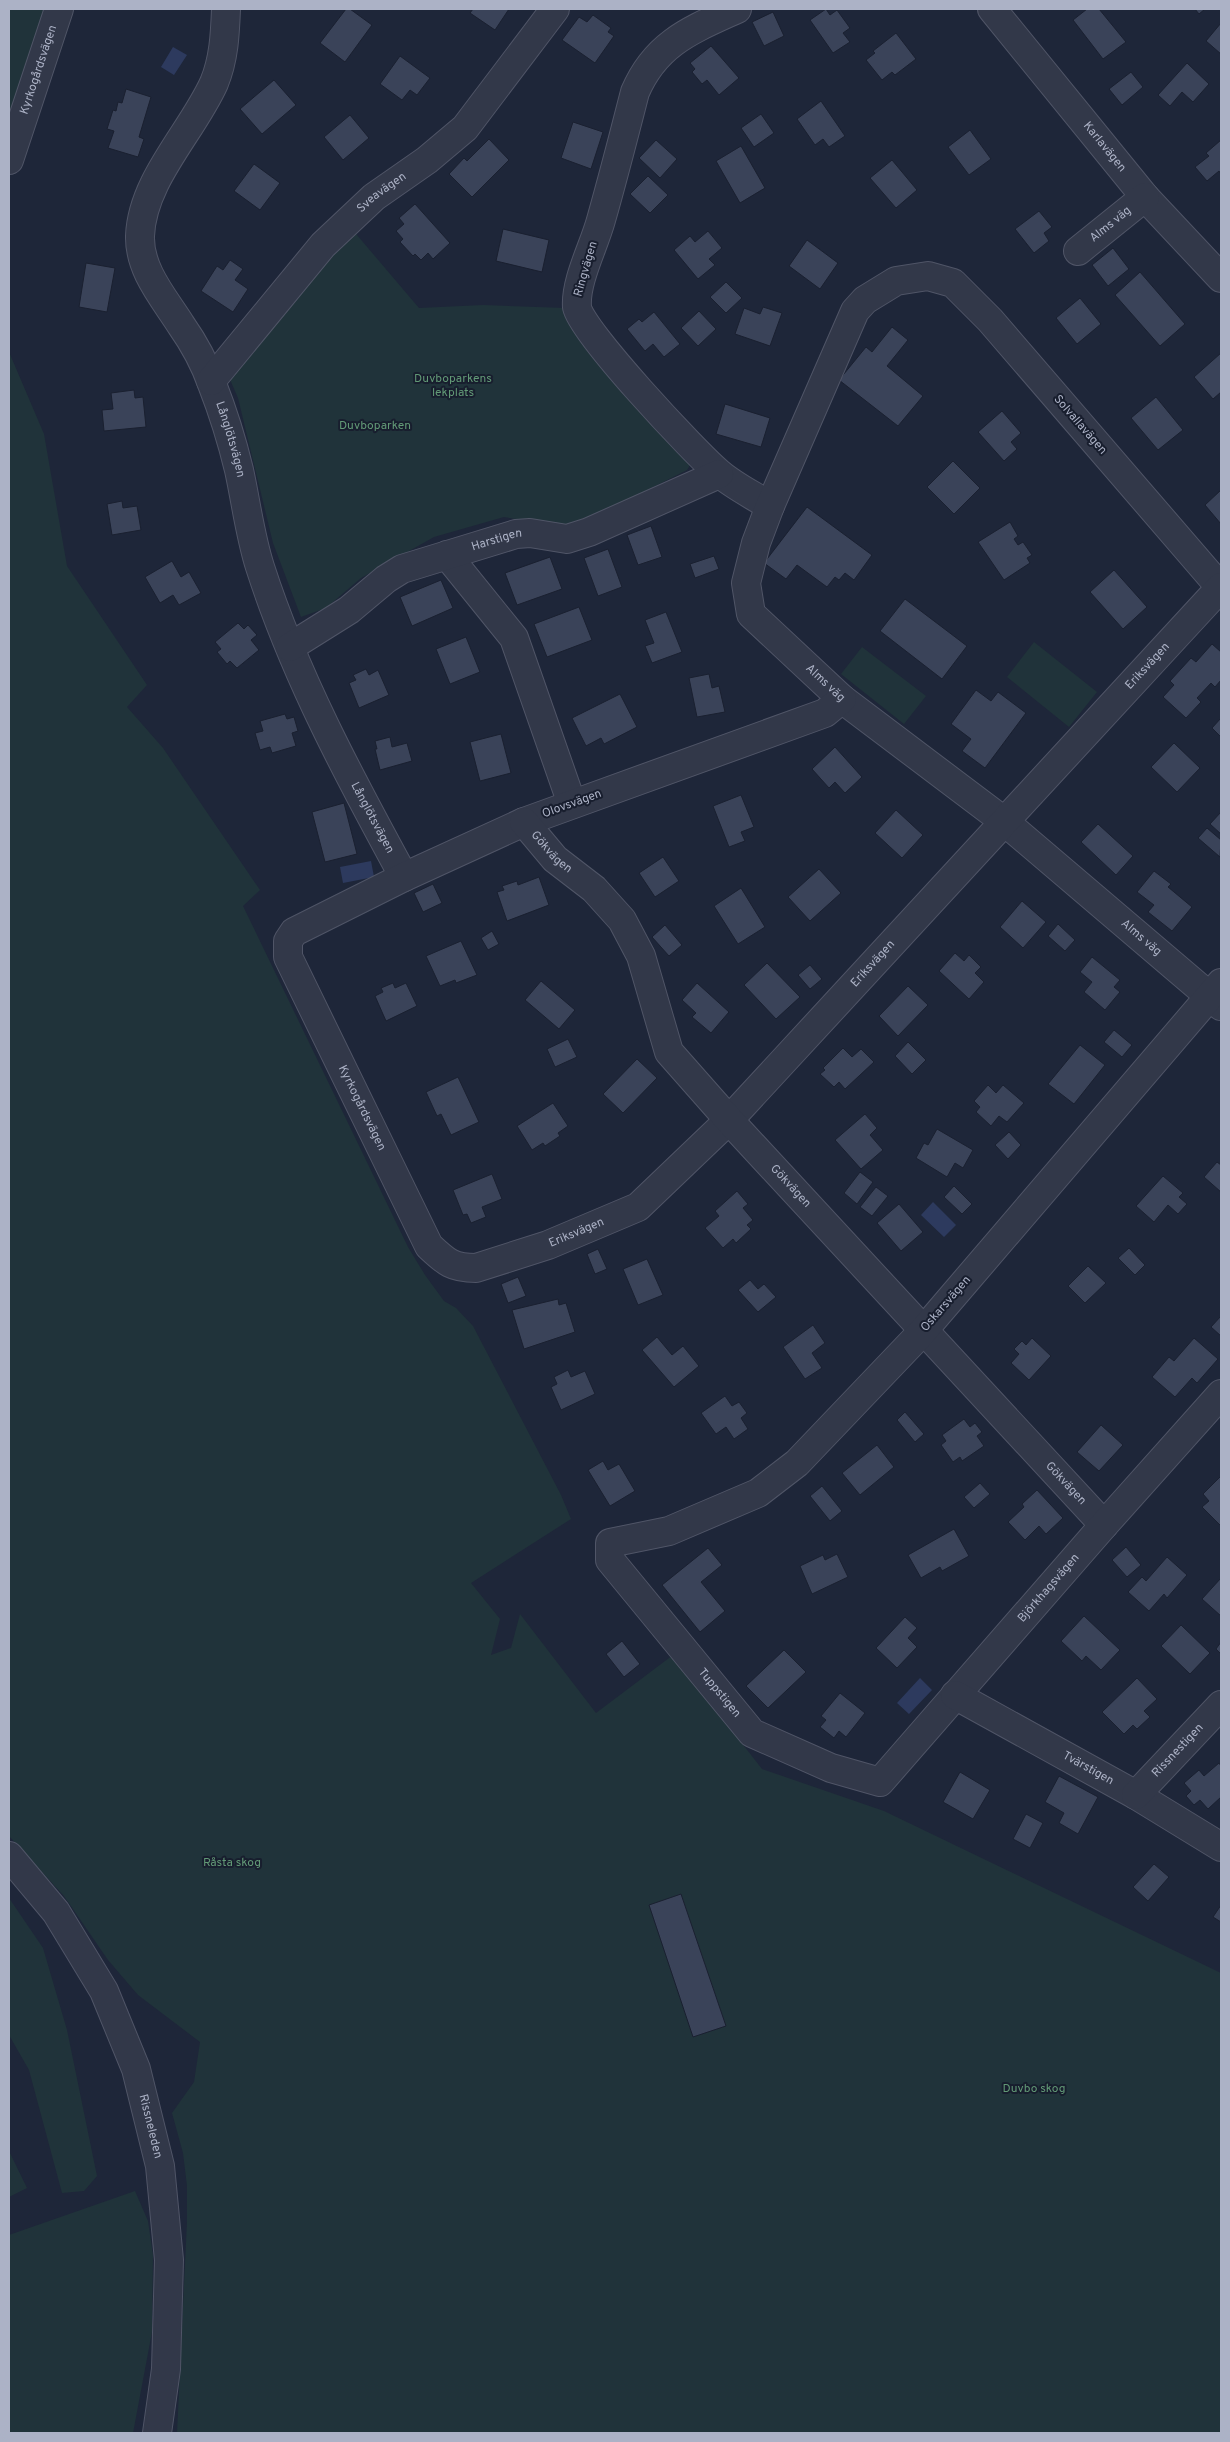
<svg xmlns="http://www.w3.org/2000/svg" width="1230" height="2442" viewBox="0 0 1230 2442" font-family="Overpass,sans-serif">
  <rect width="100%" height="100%" fill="#1e2639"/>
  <path fill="#20333a" d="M 9,9 L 51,9 L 9,131 Z
    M 351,228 L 419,308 L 483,305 L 565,308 L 678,447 L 690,465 L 687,470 L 572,528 L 504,517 L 434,537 L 361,578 L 326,608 L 301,617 L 273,543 L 238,398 L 228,375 Z
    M 9,352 L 44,434 L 67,566 L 147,685 L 127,707 L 163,748 L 260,890 L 243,906 L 408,1247 L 425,1275 L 444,1301 L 456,1308 L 473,1326 L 561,1495 L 571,1519 L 471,1583 L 500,1619 L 491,1655 L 511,1648 L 520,1614 L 596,1713 L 673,1655 L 762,1769 L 884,1811 L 1221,1973 L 1221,2433 L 177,2433 L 187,2222 L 187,2186 L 183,2153 L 172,2113 L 194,2082 L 200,2042 L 138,1995 L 108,1960 L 64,1896 L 9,1836 Z
    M 1034,642 L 1097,692 L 1069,727 L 1007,677 Z
    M 862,647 L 926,696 L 904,724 L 841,674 Z
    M 9,1898 L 43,1948 L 67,2030 L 97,2176 L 84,2191 L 62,2193 L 29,2070 L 9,2035 Z
    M 9,2151 L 27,2188 L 9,2197 Z
    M 135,2191 L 148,2221 L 153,2255 L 152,2332 L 133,2433 L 9,2433 L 9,2235 Z"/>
  <path fill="#2d3a5e" d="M 173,47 L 187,55 L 174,75 L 161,67 Z
    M 371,861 L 374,877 L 343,883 L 340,867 Z
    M 933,1202 L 956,1225 L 944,1237 L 921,1215 Z
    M 920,1678 L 932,1690 L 909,1714 L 897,1703 Z"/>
  <path fill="#3a4359" stroke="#1a2030" d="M 346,9 L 350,9 L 372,25 L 345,62 L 320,43 Z
    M 473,9 L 509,9 L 495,30 L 470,13 Z
    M 826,9 L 830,15 L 837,10 L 850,28 L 843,33 L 850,42 L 833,53 L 810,20 Z
    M 1087,9 L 1099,9 L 1126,42 L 1103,59 L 1073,20 Z
    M 1195,9 L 1205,9 L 1199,14 Z
    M 773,12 L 784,36 L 764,46 L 752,22 Z
    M 593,15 L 611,28 L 608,32 L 614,36 L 595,63 L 562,40 L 579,17 L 587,22 Z
    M 1221,23 L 1221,54 L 1206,41 Z
    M 896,33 L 916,59 L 895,75 L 892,72 L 882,80 L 866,60 L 875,53 L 873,51 Z
    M 711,46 L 739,78 L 719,95 L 707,80 L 702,84 L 692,72 L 695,69 L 690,63 Z
    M 400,56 L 430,78 L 417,95 L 410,90 L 402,100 L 380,84 Z
    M 1187,63 L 1209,84 L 1193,102 L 1182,92 L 1170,106 L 1158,95 Z
    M 1131,72 L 1143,87 L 1122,105 L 1109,89 Z
    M 274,80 L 296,105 L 262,134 L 240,109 Z
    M 126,89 L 151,97 L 139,137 L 144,139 L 138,157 L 108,148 L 114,131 L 107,129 L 113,110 L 116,111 L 118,102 L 122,103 Z
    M 821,101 L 845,136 L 829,147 L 823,139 L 815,145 L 797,119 Z
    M 761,114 L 774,133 L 754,147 L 741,128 Z
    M 350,115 L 369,138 L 343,160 L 324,137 Z
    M 573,122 L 603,132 L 591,169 L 561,158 Z
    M 970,130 L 991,159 L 969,175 L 948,147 Z
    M 489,139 L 509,160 L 472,197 L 449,174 L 464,158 L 467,161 Z
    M 656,140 L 677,159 L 660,178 L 639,158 Z
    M 1221,140 L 1221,174 L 1219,171 L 1207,181 L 1195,167 L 1209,156 L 1206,153 Z
    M 741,146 L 765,188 L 740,203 L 716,161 Z
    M 892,160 L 917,190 L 896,208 L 870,178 Z
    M 254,164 L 280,183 L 260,210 L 234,191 Z
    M 648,176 L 668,195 L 650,213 L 630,194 Z
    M 415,204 L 450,243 L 433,259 L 428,253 L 421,260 L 415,254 L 413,256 L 400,242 L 403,239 L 396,231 L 404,224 L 399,218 Z
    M 1039,211 L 1052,227 L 1044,233 L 1049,241 L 1034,253 L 1015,229 Z
    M 503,229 L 549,240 L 542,272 L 496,261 Z
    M 708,231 L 722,248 L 709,259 L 715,265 L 698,279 L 674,250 L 690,236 L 695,242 Z
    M 807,240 L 838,263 L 820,289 L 789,266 Z
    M 1113,248 L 1129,269 L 1108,286 L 1092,265 Z
    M 230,260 L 243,269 L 235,280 L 248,289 L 233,312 L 201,291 L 217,266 L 223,270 Z
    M 86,263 L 115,268 L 107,312 L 79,307 Z
    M 1140,272 L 1185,324 L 1160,346 L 1115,295 Z
    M 726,282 L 742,298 L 726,313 L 710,297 Z
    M 1080,298 L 1101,324 L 1077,344 L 1056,318 Z
    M 763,307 L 782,313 L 770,346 L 735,334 L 744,308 L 760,314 Z
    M 699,311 L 716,329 L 698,346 L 681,328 Z
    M 654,312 L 680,344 L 664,357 L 653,344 L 645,351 L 627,329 L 639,319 L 642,322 Z
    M 892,327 L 908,340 L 887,366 L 923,396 L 898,426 L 839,380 L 866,347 L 872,352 Z
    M 1221,353 L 1221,392 L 1213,399 L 1194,377 Z
    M 134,390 L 135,398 L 143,397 L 146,427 L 104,431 L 102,410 L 113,409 L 111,393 Z
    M 1156,397 L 1183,430 L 1158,450 L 1131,418 Z
    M 725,404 L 770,418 L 761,447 L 716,434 Z
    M 1002,411 L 1021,433 L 1011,442 L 1017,449 L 1004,461 L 978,432 Z
    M 953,461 L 980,488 L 954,514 L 927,487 Z
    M 1221,490 L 1221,524 L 1205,505 Z
    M 122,501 L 123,508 L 137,506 L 141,530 L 112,535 L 107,504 Z
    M 807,507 L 872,555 L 854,580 L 845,573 L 839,580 L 835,577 L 827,587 L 797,565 L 786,579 L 764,563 Z
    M 1010,522 L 1018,536 L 1014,539 L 1018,545 L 1023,542 L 1032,555 L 1027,558 L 1030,563 L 1004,580 L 978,542 Z
    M 651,526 L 662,557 L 638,565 L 627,535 Z
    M 608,549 L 622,587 L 598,596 L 584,558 Z
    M 714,556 L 719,569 L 695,578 L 690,564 Z
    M 550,557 L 562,589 L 517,605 L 505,573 Z
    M 172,561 L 181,577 L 189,572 L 201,593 L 179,605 L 173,595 L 160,603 L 145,577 Z
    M 1114,570 L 1147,607 L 1123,629 L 1090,592 Z
    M 441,580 L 453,608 L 412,626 L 400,597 Z
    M 905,599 L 967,646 L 942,679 L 880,631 Z
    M 579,607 L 592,640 L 547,657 L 534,624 Z
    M 666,612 L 682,652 L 652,663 L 645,646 L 654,643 L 645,620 Z
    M 238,623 L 244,629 L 248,625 L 257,635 L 251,640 L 259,650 L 237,668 L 230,661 L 227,664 L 217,652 L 221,649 L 215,642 Z
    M 466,637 L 480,672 L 450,684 L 436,649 Z
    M 1212,644 L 1221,652 L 1221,680 L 1215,687 L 1211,683 L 1197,698 L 1201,702 L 1186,718 L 1163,697 L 1174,685 L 1170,681 L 1191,658 L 1196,662 Z
    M 366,669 L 369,675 L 378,670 L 389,695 L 359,708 L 349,683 L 356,680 L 353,675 Z
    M 709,674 L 712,688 L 719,686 L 725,712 L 697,717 L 689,678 Z
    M 976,690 L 991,701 L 998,692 L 1026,713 L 985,768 L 962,751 L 971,739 L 951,724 Z
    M 620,694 L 637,727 L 604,744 L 601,738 L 586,746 L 572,718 Z
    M 285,714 L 287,719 L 294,717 L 298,731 L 292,733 L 296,746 L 272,753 L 270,747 L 260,750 L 255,733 L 263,731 L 260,721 Z
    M 1221,718 L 1221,737 L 1212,728 Z
    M 501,734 L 511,773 L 480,781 L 470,742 Z
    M 390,737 L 392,747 L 407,743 L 412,761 L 380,770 L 375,749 L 377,749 L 375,741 Z
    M 1174,743 L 1200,768 L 1177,792 L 1151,767 Z
    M 835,747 L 862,777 L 845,793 L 835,782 L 829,788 L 812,769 Z
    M 741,795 L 754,827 L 741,832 L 745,841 L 729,847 L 713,806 Z
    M 344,803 L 357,854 L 325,862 L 312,812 Z
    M 896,810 L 923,835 L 902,858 L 875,833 Z
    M 1221,812 L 1221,834 L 1210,824 Z
    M 1098,824 L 1133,856 L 1116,875 L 1081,842 Z
    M 1207,828 L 1221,840 L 1220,857 L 1198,838 Z
    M 663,857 L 679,881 L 655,897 L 639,873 Z
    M 819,869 L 841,893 L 810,921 L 788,897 Z
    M 1154,871 L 1171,884 L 1168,887 L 1192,907 L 1172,931 L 1148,912 L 1154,905 L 1137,892 Z
    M 539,877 L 549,905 L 507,921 L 497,892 L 504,890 L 502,886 L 517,881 L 518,885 Z
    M 433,884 L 442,903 L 423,912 L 414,893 Z
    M 741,888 L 765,927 L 738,944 L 714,906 Z
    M 1022,901 L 1046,922 L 1023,948 L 1000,927 Z
    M 1058,924 L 1075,940 L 1065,951 L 1048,936 Z
    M 665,925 L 682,945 L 669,956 L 652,937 Z
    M 492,931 L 499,944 L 488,950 L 481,938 Z
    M 461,941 L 477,975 L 456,983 L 455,980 L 440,986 L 426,956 Z
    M 955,953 L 964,961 L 969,955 L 981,967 L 975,973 L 984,982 L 969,999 L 939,971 Z
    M 1092,957 L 1120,980 L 1114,987 L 1120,992 L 1105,1010 L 1084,992 L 1092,982 L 1080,972 Z
    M 767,963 L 800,997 L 776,1019 L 744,985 Z
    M 810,965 L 822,979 L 810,989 L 798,975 Z
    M 541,981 L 575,1010 L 559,1029 L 525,1000 Z
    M 393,983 L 395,988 L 406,983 L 417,1006 L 386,1021 L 375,996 L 383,992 L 381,988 Z
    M 697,983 L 729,1012 L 711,1033 L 692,1017 L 696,1013 L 682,1000 Z
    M 908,986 L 928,1005 L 898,1036 L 879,1016 Z
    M 1114,1030 L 1132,1045 L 1122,1057 L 1104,1042 Z
    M 568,1039 L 577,1057 L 555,1067 L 547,1049 Z
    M 908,1042 L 926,1060 L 912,1074 L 895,1056 Z
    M 1080,1045 L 1105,1065 L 1074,1104 L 1048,1084 Z
    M 843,1048 L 852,1057 L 861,1049 L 874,1062 L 845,1089 L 839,1082 L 834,1087 L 820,1074 L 825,1070 L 823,1068 Z
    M 637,1059 L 657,1078 L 623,1113 L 603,1094 Z
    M 458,1077 L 479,1122 L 451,1135 L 441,1114 L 437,1116 L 426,1092 Z
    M 988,1085 L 996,1093 L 1003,1085 L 1024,1103 L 1007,1122 L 999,1116 L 991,1126 L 976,1112 L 980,1107 L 974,1101 Z
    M 553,1103 L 568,1126 L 558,1133 L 560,1136 L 545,1146 L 543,1143 L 532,1150 L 517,1126 Z
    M 865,1114 L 877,1128 L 870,1135 L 883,1150 L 861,1169 L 835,1140 Z
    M 937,1129 L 973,1150 L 963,1168 L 955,1163 L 947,1177 L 916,1158 L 924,1143 L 928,1145 Z
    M 1009,1132 L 1021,1145 L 1008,1159 L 995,1145 Z
    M 1217,1162 L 1221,1165 L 1221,1192 L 1204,1177 Z
    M 860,1172 L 873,1182 L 857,1204 L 844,1193 Z
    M 492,1174 L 502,1199 L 482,1207 L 486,1217 L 471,1223 L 467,1214 L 463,1215 L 453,1190 Z
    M 1163,1176 L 1183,1193 L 1179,1197 L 1187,1204 L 1178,1214 L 1168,1205 L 1154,1222 L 1136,1206 Z
    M 954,1186 L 972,1204 L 962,1214 L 944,1197 Z
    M 876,1187 L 888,1196 L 872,1216 L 860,1207 Z
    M 737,1191 L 748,1204 L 743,1208 L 753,1220 L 747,1225 L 751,1229 L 736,1243 L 733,1239 L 723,1248 L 705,1228 L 719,1216 L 715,1211 Z
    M 899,1204 L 923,1232 L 901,1251 L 877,1223 Z
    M 1129,1248 L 1145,1265 L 1135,1275 L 1118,1258 Z
    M 598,1249 L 607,1269 L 595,1274 L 587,1254 Z
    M 647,1259 L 663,1295 L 638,1305 L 623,1269 Z
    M 1088,1266 L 1106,1283 L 1085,1303 L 1068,1286 Z
    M 518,1277 L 526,1296 L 508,1303 L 501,1284 Z
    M 750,1280 L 758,1289 L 764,1284 L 776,1297 L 758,1312 L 738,1290 Z
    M 558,1299 L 559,1305 L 566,1303 L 575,1332 L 524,1349 L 512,1310 Z
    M 1221,1316 L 1221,1336 L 1211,1327 Z
    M 813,1325 L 825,1343 L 812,1353 L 822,1368 L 805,1379 L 783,1347 Z
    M 657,1337 L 672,1355 L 683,1346 L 699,1366 L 674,1387 L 642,1350 Z
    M 1032,1338 L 1051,1356 L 1029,1380 L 1011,1363 L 1019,1354 L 1014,1349 L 1022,1341 L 1026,1345 Z
    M 1194,1338 L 1218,1359 L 1197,1383 L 1192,1378 L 1175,1397 L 1152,1377 L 1169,1357 L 1174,1361 Z
    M 568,1370 L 571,1377 L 585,1371 L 595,1394 L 561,1410 L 551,1387 L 557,1384 L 554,1377 Z
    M 725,1396 L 732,1406 L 739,1402 L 747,1413 L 741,1418 L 748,1429 L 734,1439 L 726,1427 L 716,1434 L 701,1413 Z
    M 905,1412 L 924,1434 L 915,1442 L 897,1420 Z
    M 964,1419 L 970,1427 L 975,1423 L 982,1432 L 977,1436 L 984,1446 L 962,1461 L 960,1457 L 953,1462 L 941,1445 L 946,1441 L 942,1435 Z
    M 1101,1425 L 1123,1445 L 1099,1471 L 1077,1452 Z
    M 877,1445 L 894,1467 L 860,1495 L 842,1473 Z
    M 603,1461 L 608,1470 L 619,1464 L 635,1491 L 610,1506 L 588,1470 Z
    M 1221,1476 L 1221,1526 L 1202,1507 L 1209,1501 L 1203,1494 Z
    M 980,1483 L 990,1494 L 974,1508 L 964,1497 Z
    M 822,1486 L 842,1511 L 830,1521 L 810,1496 Z
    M 1037,1490 L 1063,1518 L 1046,1534 L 1039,1526 L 1025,1540 L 1008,1522 L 1024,1507 L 1022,1504 Z
    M 954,1529 L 969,1556 L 942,1571 L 940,1567 L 921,1578 L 908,1555 Z
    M 1126,1547 L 1141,1565 L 1127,1577 L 1112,1560 Z
    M 708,1548 L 722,1565 L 701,1582 L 725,1611 L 700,1632 L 662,1585 Z
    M 837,1554 L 848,1577 L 812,1594 L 800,1566 L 823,1555 L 825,1560 Z
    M 1167,1557 L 1187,1575 L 1167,1598 L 1164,1594 L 1149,1611 L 1128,1592 L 1142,1577 L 1146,1581 Z
    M 1221,1578 L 1221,1616 L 1202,1599 Z
    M 1084,1616 L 1120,1650 L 1101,1670 L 1086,1656 L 1082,1661 L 1061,1641 Z
    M 905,1617 L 917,1628 L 908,1638 L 917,1647 L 897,1668 L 876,1648 Z
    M 1181,1625 L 1210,1653 L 1190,1674 L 1161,1646 Z
    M 622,1641 L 640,1664 L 624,1677 L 606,1654 Z
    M 1221,1642 L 1221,1654 L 1216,1649 Z
    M 784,1650 L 806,1672 L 768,1708 L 746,1686 Z
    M 1137,1678 L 1157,1699 L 1144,1711 L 1150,1717 L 1137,1729 L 1133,1725 L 1124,1734 L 1102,1712 Z
    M 840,1693 L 865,1713 L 846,1737 L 839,1731 L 834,1738 L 820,1727 L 826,1720 L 821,1716 Z
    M 1219,1763 L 1221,1766 L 1221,1797 L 1208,1809 L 1200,1800 L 1194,1805 L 1186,1796 L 1191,1791 L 1184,1783 L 1199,1770 L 1204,1776 Z
    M 960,1772 L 990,1790 L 973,1819 L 943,1802 Z
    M 1059,1776 L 1098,1797 L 1078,1834 L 1059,1823 L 1064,1813 L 1045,1802 Z
    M 1026,1814 L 1043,1823 L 1030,1848 L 1013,1839 Z
    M 1154,1864 L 1169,1877 L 1148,1901 L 1133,1887 Z
    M 681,1894 L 726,2026 L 693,2037 L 649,1905 Z
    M 1221,1905 L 1221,1922 L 1213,1917 Z"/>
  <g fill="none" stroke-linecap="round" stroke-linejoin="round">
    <defs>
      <g id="minor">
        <path id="s1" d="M 226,9 C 225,34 224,59 214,83 C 192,132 142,180 140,236 C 139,270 164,298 181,325 C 193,342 205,364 212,384 C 223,412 232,441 239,470 C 246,502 250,536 260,567 C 295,676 350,778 404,877"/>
        <path d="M 737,9 C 691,30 656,43 635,92 C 624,135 613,178 601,220 C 594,246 575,281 577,307 C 578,328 697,455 719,473 C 734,486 753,495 770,506"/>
        <path id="s2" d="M 992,9 L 1145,197 L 1221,278"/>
        <path id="s3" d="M 9,160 L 59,9"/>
        <path id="s4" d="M 1078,251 L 1145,197"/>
        <path id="s5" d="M 211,381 L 323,245 L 374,197 L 427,160 L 465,128 L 555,9"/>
        <path d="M 447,555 L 514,638 L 572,804"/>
        <path id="s6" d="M 1221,588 L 990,320 L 953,283 L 928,276 L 896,281 L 865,300 L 855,311 L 770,506 L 756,543 L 746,583 L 751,614 L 842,699 L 1005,822 L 1221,1006"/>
        <path id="s7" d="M 290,647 L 349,610 L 386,579 L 402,569 L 516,534 L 530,533 L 567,539 L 589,532 L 719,474"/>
        <path id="s8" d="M 842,699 L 825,713 L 524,822 L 404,877 L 294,932 L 288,941 L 288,957 L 429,1246 C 446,1262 452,1268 476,1268 L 548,1245 L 638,1207 L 729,1120 L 1221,587"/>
        <path id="s9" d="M 524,822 L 555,859 L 594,889 L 622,920 L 641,956 L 669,1052 L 729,1120 L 1104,1525"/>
        <path id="s10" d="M 1221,983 L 923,1331 L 797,1463 L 758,1493 L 669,1531 L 610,1543 L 610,1560 L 752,1733 L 831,1768 L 880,1782 L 1104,1525 L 1221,1394"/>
        <path id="s11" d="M 955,1695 L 1136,1795 L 1221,1847"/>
        <path id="s12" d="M 1136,1795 L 1221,1705"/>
        <path id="s13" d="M 9,1856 L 56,1912 L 104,1991 L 136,2069 L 160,2166 L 169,2260 L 166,2369 L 157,2433"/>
      </g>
    </defs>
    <use href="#minor" stroke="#505567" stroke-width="30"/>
    <use href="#minor" stroke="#323849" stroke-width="28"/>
  </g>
  <g text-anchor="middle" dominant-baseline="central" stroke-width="4" stroke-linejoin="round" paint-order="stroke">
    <g font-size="12" fill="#acb2c6" stroke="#181e2e">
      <text stroke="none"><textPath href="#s3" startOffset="95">Kyrkogårdsvägen</textPath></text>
      <text stroke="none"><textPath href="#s2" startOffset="178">Karlavägen</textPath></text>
      <text stroke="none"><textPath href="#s5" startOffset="255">Sveavägen</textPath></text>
      <text stroke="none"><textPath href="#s4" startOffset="42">Alms väg</textPath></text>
      <text transform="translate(586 269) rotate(-74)">Ringvägen</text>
      <text transform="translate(1080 425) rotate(49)">Solvallavägen</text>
      <text stroke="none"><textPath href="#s1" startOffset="472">Långlötsvägen</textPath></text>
      <text stroke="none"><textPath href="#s7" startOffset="236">Harstigen</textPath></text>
      <text stroke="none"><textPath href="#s8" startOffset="1916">Eriksvägen</textPath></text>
      <text stroke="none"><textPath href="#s6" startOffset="942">Alms väg</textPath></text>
      <text transform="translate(572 804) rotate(-20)">Olovsvägen</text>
      <text stroke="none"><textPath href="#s1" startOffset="878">Långlötsvägen</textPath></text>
      <text stroke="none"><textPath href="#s9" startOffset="41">Gökvägen</textPath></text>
      <text stroke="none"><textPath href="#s6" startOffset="1348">Alms väg</textPath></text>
      <text stroke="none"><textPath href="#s8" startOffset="1511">Eriksvägen</textPath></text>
      <text stroke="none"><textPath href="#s8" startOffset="792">Kyrkogårdsvägen</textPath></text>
      <text stroke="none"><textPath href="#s9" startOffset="461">Gökvägen</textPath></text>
      <text stroke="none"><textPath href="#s8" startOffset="1106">Eriksvägen</textPath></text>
      <text transform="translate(946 1304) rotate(-49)">Oskarsvägen</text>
      <text stroke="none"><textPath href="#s9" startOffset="866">Gökvägen</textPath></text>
      <text stroke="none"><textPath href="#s10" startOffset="1482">Björkhagsvägen</textPath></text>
      <text stroke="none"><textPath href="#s10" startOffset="1036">Tuppstigen</textPath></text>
      <text stroke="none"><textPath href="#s12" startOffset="61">Rissnestigen</textPath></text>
      <text stroke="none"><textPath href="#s11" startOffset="152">Tvärstigen</textPath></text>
      <text stroke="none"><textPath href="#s13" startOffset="309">Rissneleden</textPath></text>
    </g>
    <g font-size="12" fill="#629976" stroke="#181e2e">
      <text x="453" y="379">Duvboparkens<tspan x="453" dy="14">lekplats</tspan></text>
      <text x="375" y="426">Duvboparken</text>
      <text x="232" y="1863">Råsta skog</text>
      <text x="1034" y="2089">Duvbo skog</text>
    </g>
  </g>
  <rect width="1230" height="2442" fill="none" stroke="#acb2c6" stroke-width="20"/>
</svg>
